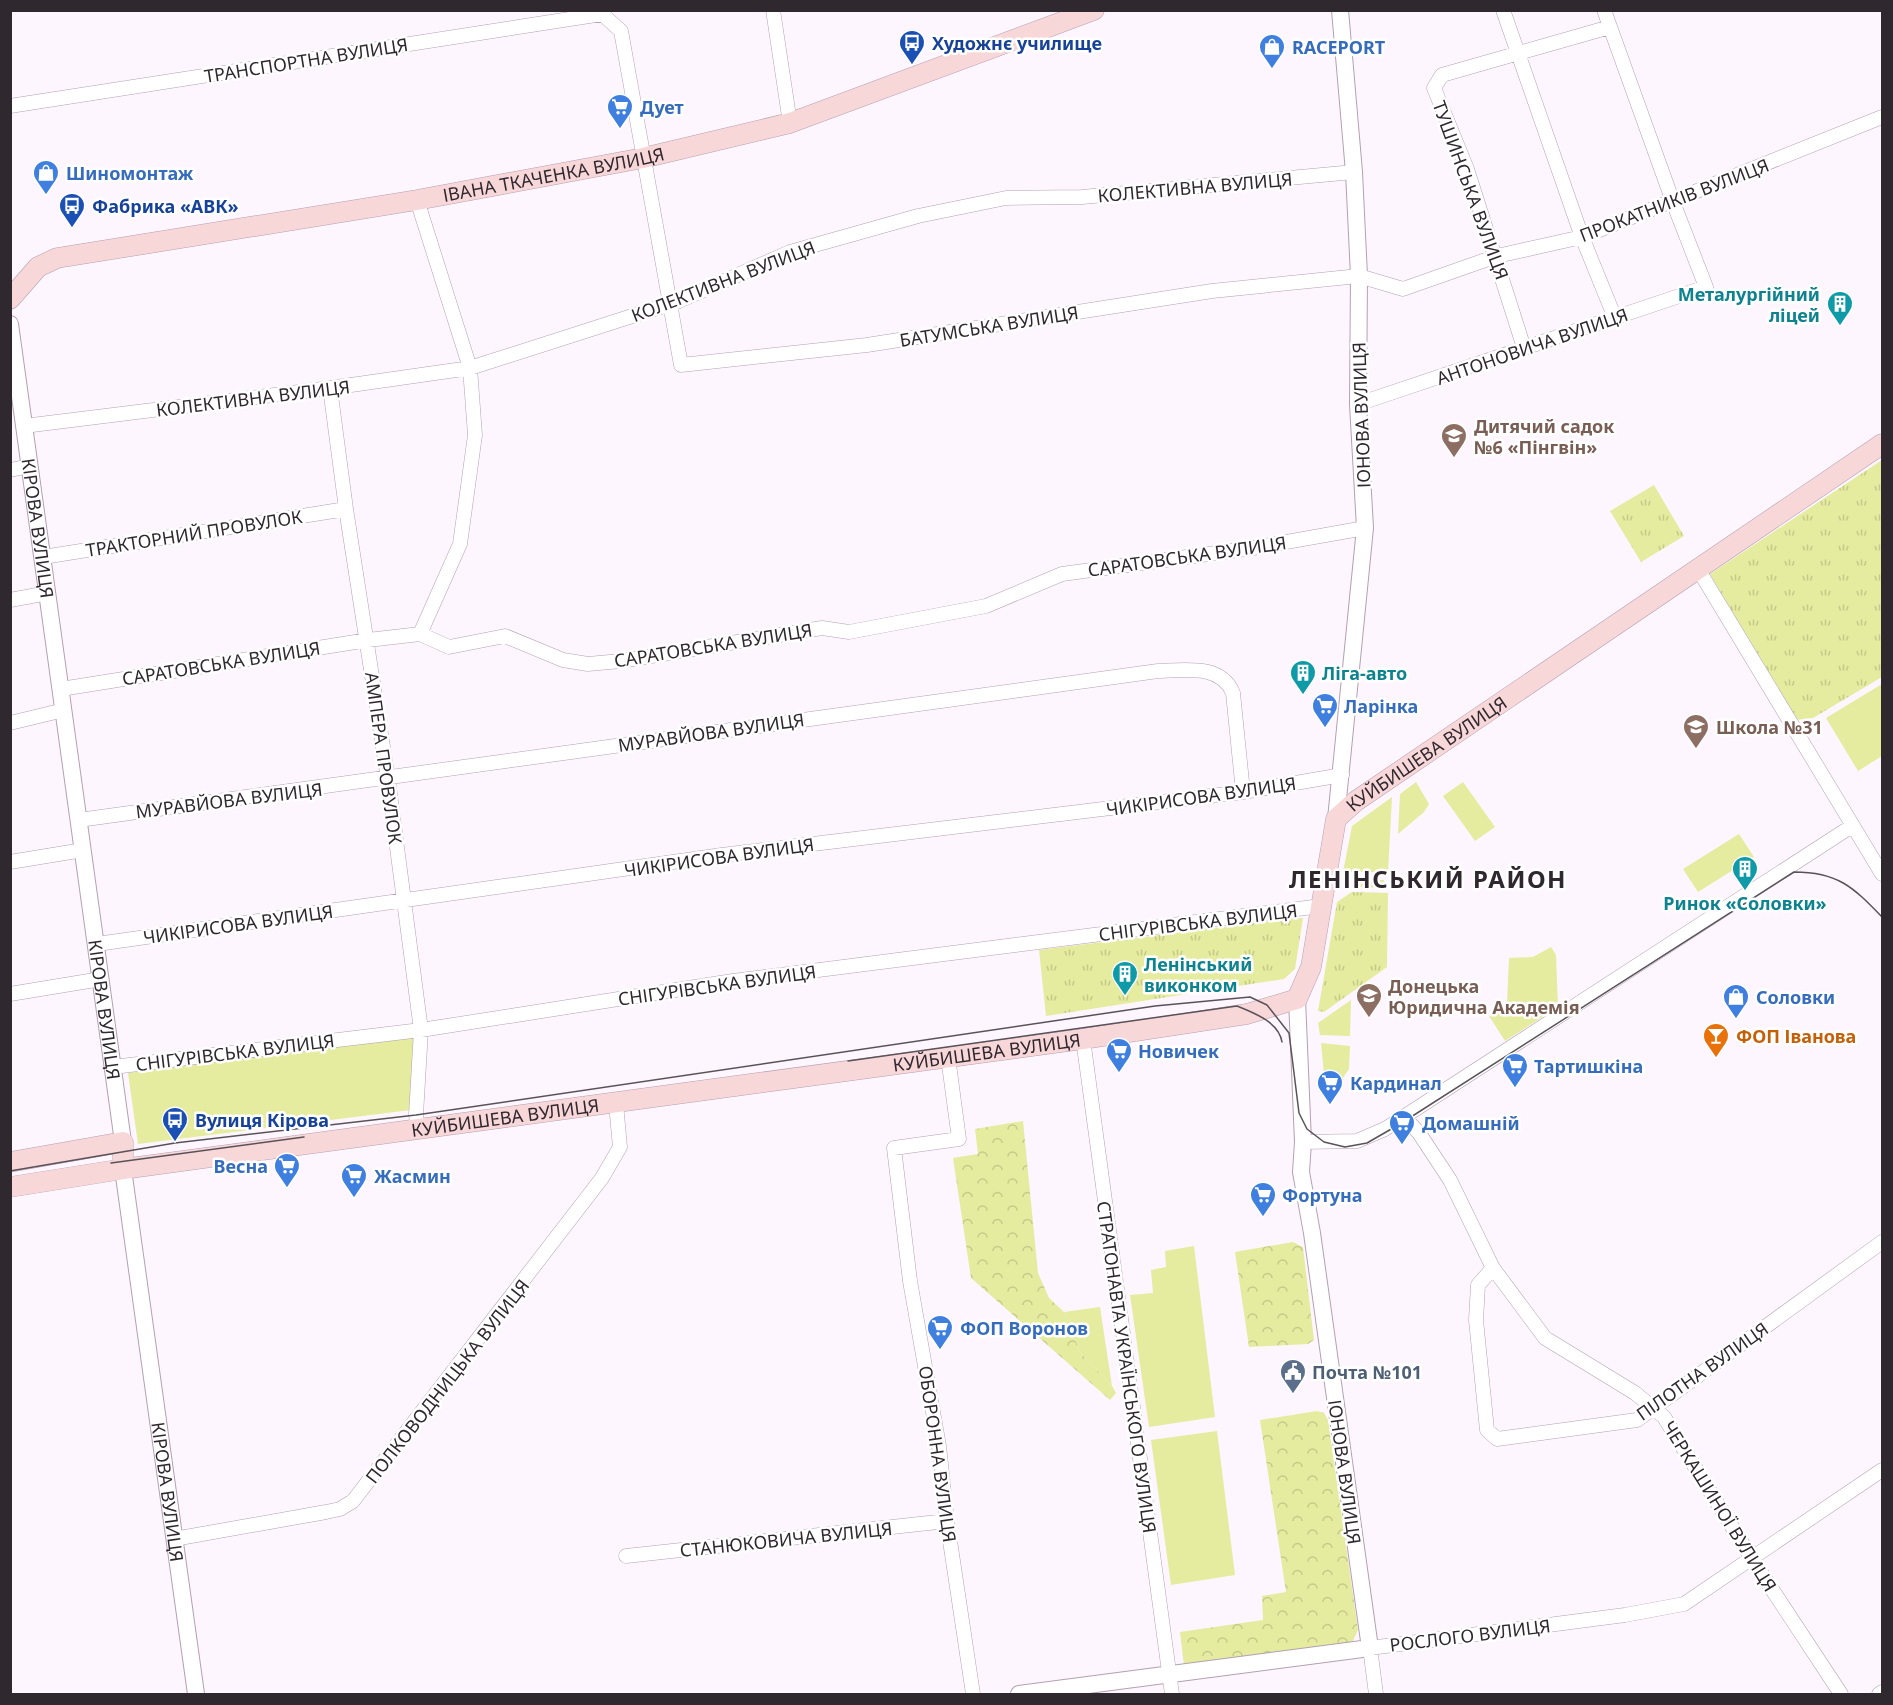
<svg xmlns="http://www.w3.org/2000/svg" width="1893" height="1705" viewBox="0 0 1893 1705" font-family="'Noto Sans',sans-serif">
  <defs>
    <pattern id="forest-crowns" width="20" height="18" patternUnits="userSpaceOnUse" patternTransform="scale(1.5)"><rect width="20" height="18" fill="#e5eb9f"/><path d="M2 6a3 3 0 1 1 6 0M12 15a3 3 0 1 1 6 0" fill="none" stroke="#c5ca89"/></pattern>
    <pattern id="park-tufts" width="24" height="20" patternUnits="userSpaceOnUse" patternTransform="scale(1.5)"><rect width="24" height="20" fill="#e5eb9f"/><path d="M3 7l-1-3M5 7V3M7 7l1-3M15 17l-1-3M17 17v-4M19 17l1-3" fill="none" stroke="#c5ca89"/></pattern>
  </defs>
  <rect width="100%" height="100%" fill="#fef6fe"/>
  <path fill="#e5eb9f" d="M 1882,684 L 1882,756 L 1858,771 L 1826,718 Z
    M 1416,782 L 1429,804 L 1424,812 L 1398,834 L 1400,794 Z
    M 1463,782 L 1495,827 L 1475,841 L 1443,796 Z
    M 1392,797 L 1388,872 L 1343,872 L 1352,826 Z
    M 1739,834 L 1754,857 L 1698,892 L 1683,869 Z
    M 1354,879 L 1384,880 L 1383,888 L 1354,887 Z
    M 1551,947 L 1556,955 L 1558,1007 L 1505,1041 L 1489,1016 L 1507,1003 L 1509,958 L 1533,957 Z
    M 1351,1000 L 1350,1036 L 1320,1035 L 1318,1023 Z
    M 414,1036 L 411,1110 L 138,1144 L 128,1073 Z
    M 1321,1043 L 1350,1046 L 1349,1069 L 1340,1082 L 1325,1085 Z
    M 1194,1246 L 1215,1417 L 1149,1427 L 1130,1295 L 1153,1293 L 1151,1270 L 1166,1267 L 1165,1251 Z
    M 1100,1307 L 1112,1386 L 1078,1350 L 1074,1330 L 1064,1312 Z
    M 1217,1431 L 1235,1575 L 1171,1585 L 1151,1440 Z"/>
  <path fill="url(#forest-crowns)" d="M 1023,1121 L 1038,1273 L 1049,1298 L 1064,1312 L 1074,1330 L 1078,1350 L 1112,1386 L 1116,1393 L 1110,1400 L 971,1278 L 953,1158 L 978,1154 L 975,1129 Z
    M 1293,1242 L 1303,1247 L 1314,1340 L 1308,1344 L 1249,1347 L 1235,1252 Z
    M 1317,1411 L 1324,1413 L 1328,1420 L 1358,1630 L 1352,1643 L 1184,1666 L 1180,1632 L 1263,1620 L 1262,1596 L 1286,1592 L 1260,1420 Z"/>
  <path fill="url(#park-tufts)" d="M 1882,460 L 1882,677 L 1813,718 L 1795,720 L 1710,574 Z
    M 1654,485 L 1684,536 L 1641,562 L 1610,511 Z
    M 1352,892 L 1388,893 L 1387,967 L 1324,1012 L 1318,1011 L 1337,902 Z
    M 1293,918 L 1303,918 L 1295,969 L 1284,979 L 1046,1016 L 1039,950 Z"/>
  <g fill="none" stroke-linecap="round" stroke-linejoin="round">
    <defs>
      <path id="minor" d="M 773,10 L 790,123
        M 1503,10 L 1582,237 L 1615,318
        M 10,106 L 602,14 L 621,31 L 681,365 L 867,345 L 1212,291 L 1359,276 L 1403,289 L 1497,256 L 1582,237 L 1882,117
        M 417,200 L 470,368 L 475,435 L 460,544 L 420,634
        M 1524,348 L 1467,169 L 1434,88 L 1442,75 L 1610,27
        M 330,388 L 346,509 L 388,779 L 421,1030 L 416,1115 L 418,1129
        M 1358,404 L 1706,287 L 1673,202 L 1604,10
        M 24,426 L 330,388 L 470,368 L 679,301 L 790,252 L 918,216 L 1006,198 L 1082,197 L 1354,172
        M 10,470 L 30,466
        M 43,557 L 346,509
        M 1698,569 L 1882,874
        M 10,600 L 48,593
        M 61,689 L 368,640 L 420,634 L 449,647 L 505,636 L 563,660 L 588,664 L 621,661 L 822,628 L 849,632 L 986,606 L 1062,574 L 1253,548 L 1365,528
        M 10,723 L 64,710
        M 79,820 L 1158,671 C 1186,670 1221,664 1233,693 L 1243,792
        M 10,862 L 83,850
        M 97,944 L 722,855 L 1243,792 L 1342,775
        M 10,994 L 101,979
        M 1083,1039 L 1172,1694
        M 948,1057 L 959,1139 L 894,1148 L 910,1281 L 939,1446 L 947,1521 L 973,1694
        M 113,1067 L 421,1030 L 733,981 L 1321,906
        M 1404,1117 L 1419,1133 L 1450,1180 L 1493,1268 L 1545,1338 L 1635,1393 L 1664,1417 L 1752,1559 L 1841,1694
        M 1303,1142 L 1357,1141 L 1385,1129 L 1852,826
        M 1493,1268 L 1478,1285 L 1476,1320 L 1487,1430 L 1497,1439 L 1637,1420 L 1882,1242
        M 174,1539 L 326,1512 L 340,1509 L 353,1501 L 602,1178 L 620,1147 L 616,1104
        M 626,1556 L 947,1521
        M 1376,1694 L 1370,1648 L 1625,1615 L 1684,1604 L 1882,1470
        M 1879,1694 L 1882,1692"/>
      <g id="tertiary">
        <path id="s1" d="M 10,324 L 123,1142"/>
        <path d="M 1336,819 L 1365,528 L 1358,404 L 1359,276 L 1354,172 L 1340,10"/>
        <path id="s2" d="M 123,1169 L 196,1694"/>
        <path d="M 1019,1694 L 1370,1648 L 1312,1233 L 1301,1172 L 1303,1142 L 1297,999"/>
      </g>
      <g id="secondary">
        <path id="s3" d="M 10,299 L 38,267 L 57,258 L 417,200 L 643,158 L 790,123 L 1094,10"/>
        <path d="M 10,1162 L 123,1142 L 123,1169"/>
        <path id="s4" d="M 10,1187 L 123,1169 L 1083,1039 L 1247,1014 L 1297,999 L 1311,967 L 1336,819 L 1356,801 L 1882,444"/>
      </g>
    </defs>
    <use href="#minor" stroke="#b3a0b2" stroke-width="15"/>
    <use href="#tertiary" stroke="#b3a0b2" stroke-width="18"/>
    <use href="#secondary" stroke="#b3a0b2" stroke-width="21"/>
    <use href="#minor" stroke="#fff" stroke-width="14"/>
    <use href="#tertiary" stroke="#fff" stroke-width="16"/>
    <use href="#secondary" stroke="#f8d7d9" stroke-width="20"/>
    <path stroke="#5a5259" stroke-width="1.5" d="M 848,1061 L 1237,1006 C 1254,1013 1279,1022 1282,1042
      M 111,1163 L 304,1137
      M 10,1171 L 175,1143 L 416,1115 L 1155,1006 L 1250,997 L 1267,1005 L 1289,1033 L 1299,1113 L 1307,1129 L 1324,1142 L 1345,1147 L 1367,1143 L 1400,1124 L 1794,872 C 1838,872 1853,887 1882,917"/>
  </g>
  <defs>
    <symbol id="bus-pin" viewBox="-11 -11 22 30"><path d="M0 17L-7.5 6A9.5 9.5 0 1 1 7.5 6Z" fill="#1a4fb4" stroke="#fff"/><path d="M-5-6H5V4H4V6H2V4H-2V6H-4V4H-5ZM-3.5-4V0h7V-4ZM-3.5 1.2v1.5H-2V1.2ZM2 1.2v1.5H3.5V1.2Z" fill="#fff"/></symbol>
    <symbol id="shop-pin" viewBox="-11 -11 22 30"><path d="M0 17L-7.5 6A9.5 9.5 0 1 1 7.5 6Z" fill="#3f7fe0" stroke="#fff"/><path d="M-5-2.5h2.3a2.7 3.5 0 0 1 5.4 0H5L5.5 6h-11ZM-1.5-2.5h3a1.5 2.3 0 0 0-3 0Z" fill="#fff"/></symbol>
    <symbol id="supermarket-pin" viewBox="-11 -11 22 30"><path d="M0 17L-7.5 6A9.5 9.5 0 1 1 7.5 6Z" fill="#3f7fe0" stroke="#fff"/><path d="M-6-5.5h2.5l.6 2H6L4.5 2H-2.5L-4.4-4H-6ZM-1.5 3.2a1.3 1.3 0 1 0 .1 0ZM3 3.2a1.3 1.3 0 1 0 .1 0Z" fill="#fff"/></symbol>
    <symbol id="building-pin" viewBox="-11 -11 22 30"><path d="M0 17L-7.5 6A9.5 9.5 0 1 1 7.5 6Z" fill="#0f9aa8" stroke="#fff"/><path d="M-4-6H4V6H1V3H-1V6H-4ZM-2.5-4.3h1.7v1.8h-1.7ZM.8-4.3h1.7v1.8H.8ZM-2.5-1h1.7V.8h-1.7ZM.8-1h1.7V.8H.8Z" fill="#fff"/></symbol>
    <symbol id="school-pin" viewBox="-11 -11 22 30"><path d="M0 17L-7.5 6A9.5 9.5 0 1 1 7.5 6Z" fill="#8d6e63" stroke="#fff"/><path d="M0-5L7-2L0 1L-7-2ZM-4 1L0 2.5L4 1V4Q0 6-4 4Z" fill="#fff"/></symbol>
    <symbol id="university-pin" viewBox="-11 -11 22 30"><path d="M0 17L-7.5 6A9.5 9.5 0 1 1 7.5 6Z" fill="#8d6e63" stroke="#fff"/><path d="M0-5L7-2L0 1L-7-2ZM-4 1L0 2.5L4 1V4Q0 6-4 4Z" fill="#fff"/></symbol>
    <symbol id="bar-pin" viewBox="-11 -11 22 30"><path d="M0 17L-7.5 6A9.5 9.5 0 1 1 7.5 6Z" fill="#e8710a" stroke="#fff"/><path d="M-6-5H6L.8 .8V4.5H3.5V6h-7V4.5H-.8V.8Z" fill="#fff"/></symbol>
    <symbol id="civic-pin" viewBox="-11 -11 22 30"><path d="M0 17L-7.5 6A9.5 9.5 0 1 1 7.5 6Z" fill="#5c6f8a" stroke="#fff"/><path d="M-.6-6.5H3V-4.5H.6V-3L4-1V1h2V6H-6V1h2V-1L-.6-3ZM-1.2 2.5V6h2.4V2.5Z" fill="#fff"/></symbol>
  </defs>
  <g fill-rule="evenodd">
    <use href="#bus-pin" x="897" y="28" width="30" height="40"/>
    <use href="#shop-pin" x="1257" y="32" width="30" height="40"/>
    <use href="#supermarket-pin" x="605" y="92" width="30" height="40"/>
    <use href="#shop-pin" x="31" y="158" width="30" height="40"/>
    <use href="#bus-pin" x="57" y="191" width="30" height="40"/>
    <use href="#building-pin" x="1825" y="289" width="30" height="40"/>
    <use href="#school-pin" x="1439" y="421" width="30" height="40"/>
    <use href="#building-pin" x="1288" y="658" width="30" height="40"/>
    <use href="#supermarket-pin" x="1310" y="691" width="30" height="40"/>
    <use href="#school-pin" x="1681" y="712" width="30" height="40"/>
    <use href="#building-pin" x="1730" y="854" width="30" height="40"/>
    <use href="#building-pin" x="1110" y="959" width="30" height="40"/>
    <use href="#university-pin" x="1354" y="981" width="30" height="40"/>
    <use href="#shop-pin" x="1721" y="982" width="30" height="40"/>
    <use href="#bar-pin" x="1701" y="1021" width="30" height="40"/>
    <use href="#supermarket-pin" x="1104" y="1036" width="30" height="40"/>
    <use href="#supermarket-pin" x="1500" y="1051" width="30" height="40"/>
    <use href="#supermarket-pin" x="1315" y="1068" width="30" height="40"/>
    <use href="#bus-pin" x="160" y="1105" width="30" height="40"/>
    <use href="#supermarket-pin" x="1387" y="1108" width="30" height="40"/>
    <use href="#supermarket-pin" x="272" y="1151" width="30" height="40"/>
    <use href="#supermarket-pin" x="339" y="1161" width="30" height="40"/>
    <use href="#supermarket-pin" x="1248" y="1180" width="30" height="40"/>
    <use href="#supermarket-pin" x="925" y="1313" width="30" height="40"/>
    <use href="#civic-pin" x="1278" y="1357" width="30" height="40"/>
  </g>
  <g text-anchor="middle" dominant-baseline="central" stroke-width="5" stroke-linejoin="round" paint-order="stroke">
    <g font-size="18" font-weight="bold" fill="#164399" stroke="#fff" text-anchor="start">
      <text x="932" y="43">Художнє училище</text>
      <text x="92" y="206">Фабрика «АВК»</text>
      <text x="195" y="1120">Вулиця Кірова</text>
    </g>
    <g font-size="18" font-weight="bold" fill="#366cbe" stroke="#fff" text-anchor="start">
      <text x="1292" y="47">RACEPORT</text>
      <text x="640" y="107">Дует</text>
      <text x="66" y="173">Шиномонтаж</text>
      <text x="1344" y="706">Ларінка</text>
      <text x="1756" y="997">Соловки</text>
      <text x="1138" y="1051">Новичек</text>
      <text x="1534" y="1066">Тартишкіна</text>
      <text x="1350" y="1083">Кардинал</text>
      <text x="1422" y="1123">Домашній</text>
      <text x="268" y="1166" text-anchor="end">Весна</text>
      <text x="374" y="1176">Жасмин</text>
      <text x="1282" y="1195">Фортуна</text>
      <text x="960" y="1328">ФОП Воронов</text>
    </g>
    <g font-size="18" fill="#30282f" stroke="#fff">
      <text transform="translate(306 60) rotate(-9)">ТРАНСПОРТНА ВУЛИЦЯ</text>
      <text stroke="none"><textPath href="#s3" startOffset="567">ІВАНА ТКАЧЕНКА ВУЛИЦЯ</textPath></text>
      <text transform="translate(1195 187) rotate(-5)">КОЛЕКТИВНА ВУЛИЦЯ</text>
      <text transform="translate(1471 190) rotate(70)">ТУШИНСЬКА ВУЛИЦЯ</text>
      <text transform="translate(1674 200) rotate(-21)">ПРОКАТНИКІВ ВУЛИЦЯ</text>
      <text transform="translate(723 281) rotate(-21)">КОЛЕКТИВНА ВУЛИЦЯ</text>
      <text transform="translate(989 326) rotate(-9)">БАТУМСЬКА ВУЛИЦЯ</text>
      <text transform="translate(1532 346) rotate(-19)">АНТОНОВИЧА ВУЛИЦЯ</text>
      <text transform="translate(253 398) rotate(-7)">КОЛЕКТИВНА ВУЛИЦЯ</text>
      <text transform="translate(1361 415) rotate(-92)">ІОНОВА ВУЛИЦЯ</text>
      <text stroke="none"><textPath href="#s1" startOffset="206">КІРОВА ВУЛИЦЯ</textPath></text>
      <text transform="translate(194 533) rotate(-9)">ТРАКТОРНИЙ ПРОВУЛОК</text>
      <text transform="translate(1187 556) rotate(-8)">САРАТОВСЬКА ВУЛИЦЯ</text>
      <text transform="translate(713 645) rotate(-9)">САРАТОВСЬКА ВУЛИЦЯ</text>
      <text transform="translate(221 663) rotate(-9)">САРАТОВСЬКА ВУЛИЦЯ</text>
      <text transform="translate(711 732) rotate(-8)">МУРАВЙОВА ВУЛИЦЯ</text>
      <text stroke="none"><textPath href="#s4" startOffset="1598">КУЙБИШЕВА ВУЛИЦЯ</textPath></text>
      <text transform="translate(384 758) rotate(82)">АМПЕРА ПРОВУЛОК</text>
      <text transform="translate(1201 796) rotate(-8)">ЧИКІРИСОВА ВУЛИЦЯ</text>
      <text transform="translate(229 800) rotate(-7)">МУРАВЙОВА ВУЛИЦЯ</text>
      <text transform="translate(719 857) rotate(-8)">ЧИКІРИСОВА ВУЛИЦЯ</text>
      <text transform="translate(1198 922) rotate(-7)">СНІГУРІВСЬКА ВУЛИЦЯ</text>
      <text transform="translate(238 924) rotate(-8)">ЧИКІРИСОВА ВУЛИЦЯ</text>
      <text transform="translate(717 985) rotate(-8)">СНІГУРІВСЬКА ВУЛИЦЯ</text>
      <text stroke="none"><textPath href="#s1" startOffset="692">КІРОВА ВУЛИЦЯ</textPath></text>
      <text transform="translate(235 1052) rotate(-7)">СНІГУРІВСЬКА ВУЛИЦЯ</text>
      <text stroke="none"><textPath href="#s4" startOffset="986">КУЙБИШЕВА ВУЛИЦЯ</textPath></text>
      <text stroke="none"><textPath href="#s4" startOffset="500">КУЙБИШЕВА ВУЛИЦЯ</textPath></text>
      <text transform="translate(1127 1367) rotate(82)">СТРАТОНАВТА УКРАЇНСЬКОГО ВУЛИЦЯ</text>
      <text transform="translate(1702 1371) rotate(-35)">ПІЛОТНА ВУЛИЦЯ</text>
      <text transform="translate(447 1381) rotate(-52)">ПОЛКОВОДНИЦЬКА ВУЛИЦЯ</text>
      <text transform="translate(938 1454) rotate(82)">ОБОРОННА ВУЛИЦЯ</text>
      <text transform="translate(1345 1472) rotate(82)">ІОНОВА ВУЛИЦЯ</text>
      <text stroke="none"><textPath href="#s2" startOffset="326">КІРОВА ВУЛИЦЯ</textPath></text>
      <text transform="translate(1720 1506) rotate(58)">ЧЕРКАШИНОЇ ВУЛИЦЯ</text>
      <text transform="translate(786 1539) rotate(-6)">СТАНЮКОВИЧА ВУЛИЦЯ</text>
      <text transform="translate(1470 1635) rotate(-7)">РОСЛОГО ВУЛИЦЯ</text>
    </g>
    <g font-size="18" font-weight="bold" fill="#0d838f" stroke="#fff" text-anchor="start">
      <text x="1820" y="294" text-anchor="end">Металургійний<tspan x="1820" dy="21">ліцей</tspan></text>
      <text x="1322" y="673">Ліга-авто</text>
      <text x="1745" y="903" text-anchor="middle">Ринок «Соловки»</text>
      <text x="1144" y="964">Ленінський<tspan x="1144" dy="21">виконком</tspan></text>
    </g>
    <g font-size="18" font-weight="bold" fill="#785e54" stroke="#fff" text-anchor="start">
      <text x="1474" y="426">Дитячий садок<tspan x="1474" dy="21">№6 «Пінгвін»</tspan></text>
      <text x="1716" y="727">Школа №31</text>
      <text x="1388" y="986">Донецька<tspan x="1388" dy="21">Юридична Академія</tspan></text>
    </g>
    <g font-size="18" font-weight="bold" fill="#c56008" stroke="#fff" text-anchor="start">
      <text x="1736" y="1036">ФОП Іванова</text>
    </g>
    <g font-size="18" font-weight="bold" fill="#4e5e75" stroke="#fff" text-anchor="start">
      <text x="1312" y="1372">Почта №101</text>
    </g>
    <g font-size="24" font-weight="bold" letter-spacing="1.5" fill="#30282f" stroke="#fff">
      <text x="1428" y="878">ЛЕНІНСЬКИЙ РАЙОН</text>
    </g>
  </g>
  <rect width="1893" height="1705" fill="none" stroke="#30282f" stroke-width="24"/>
</svg>
